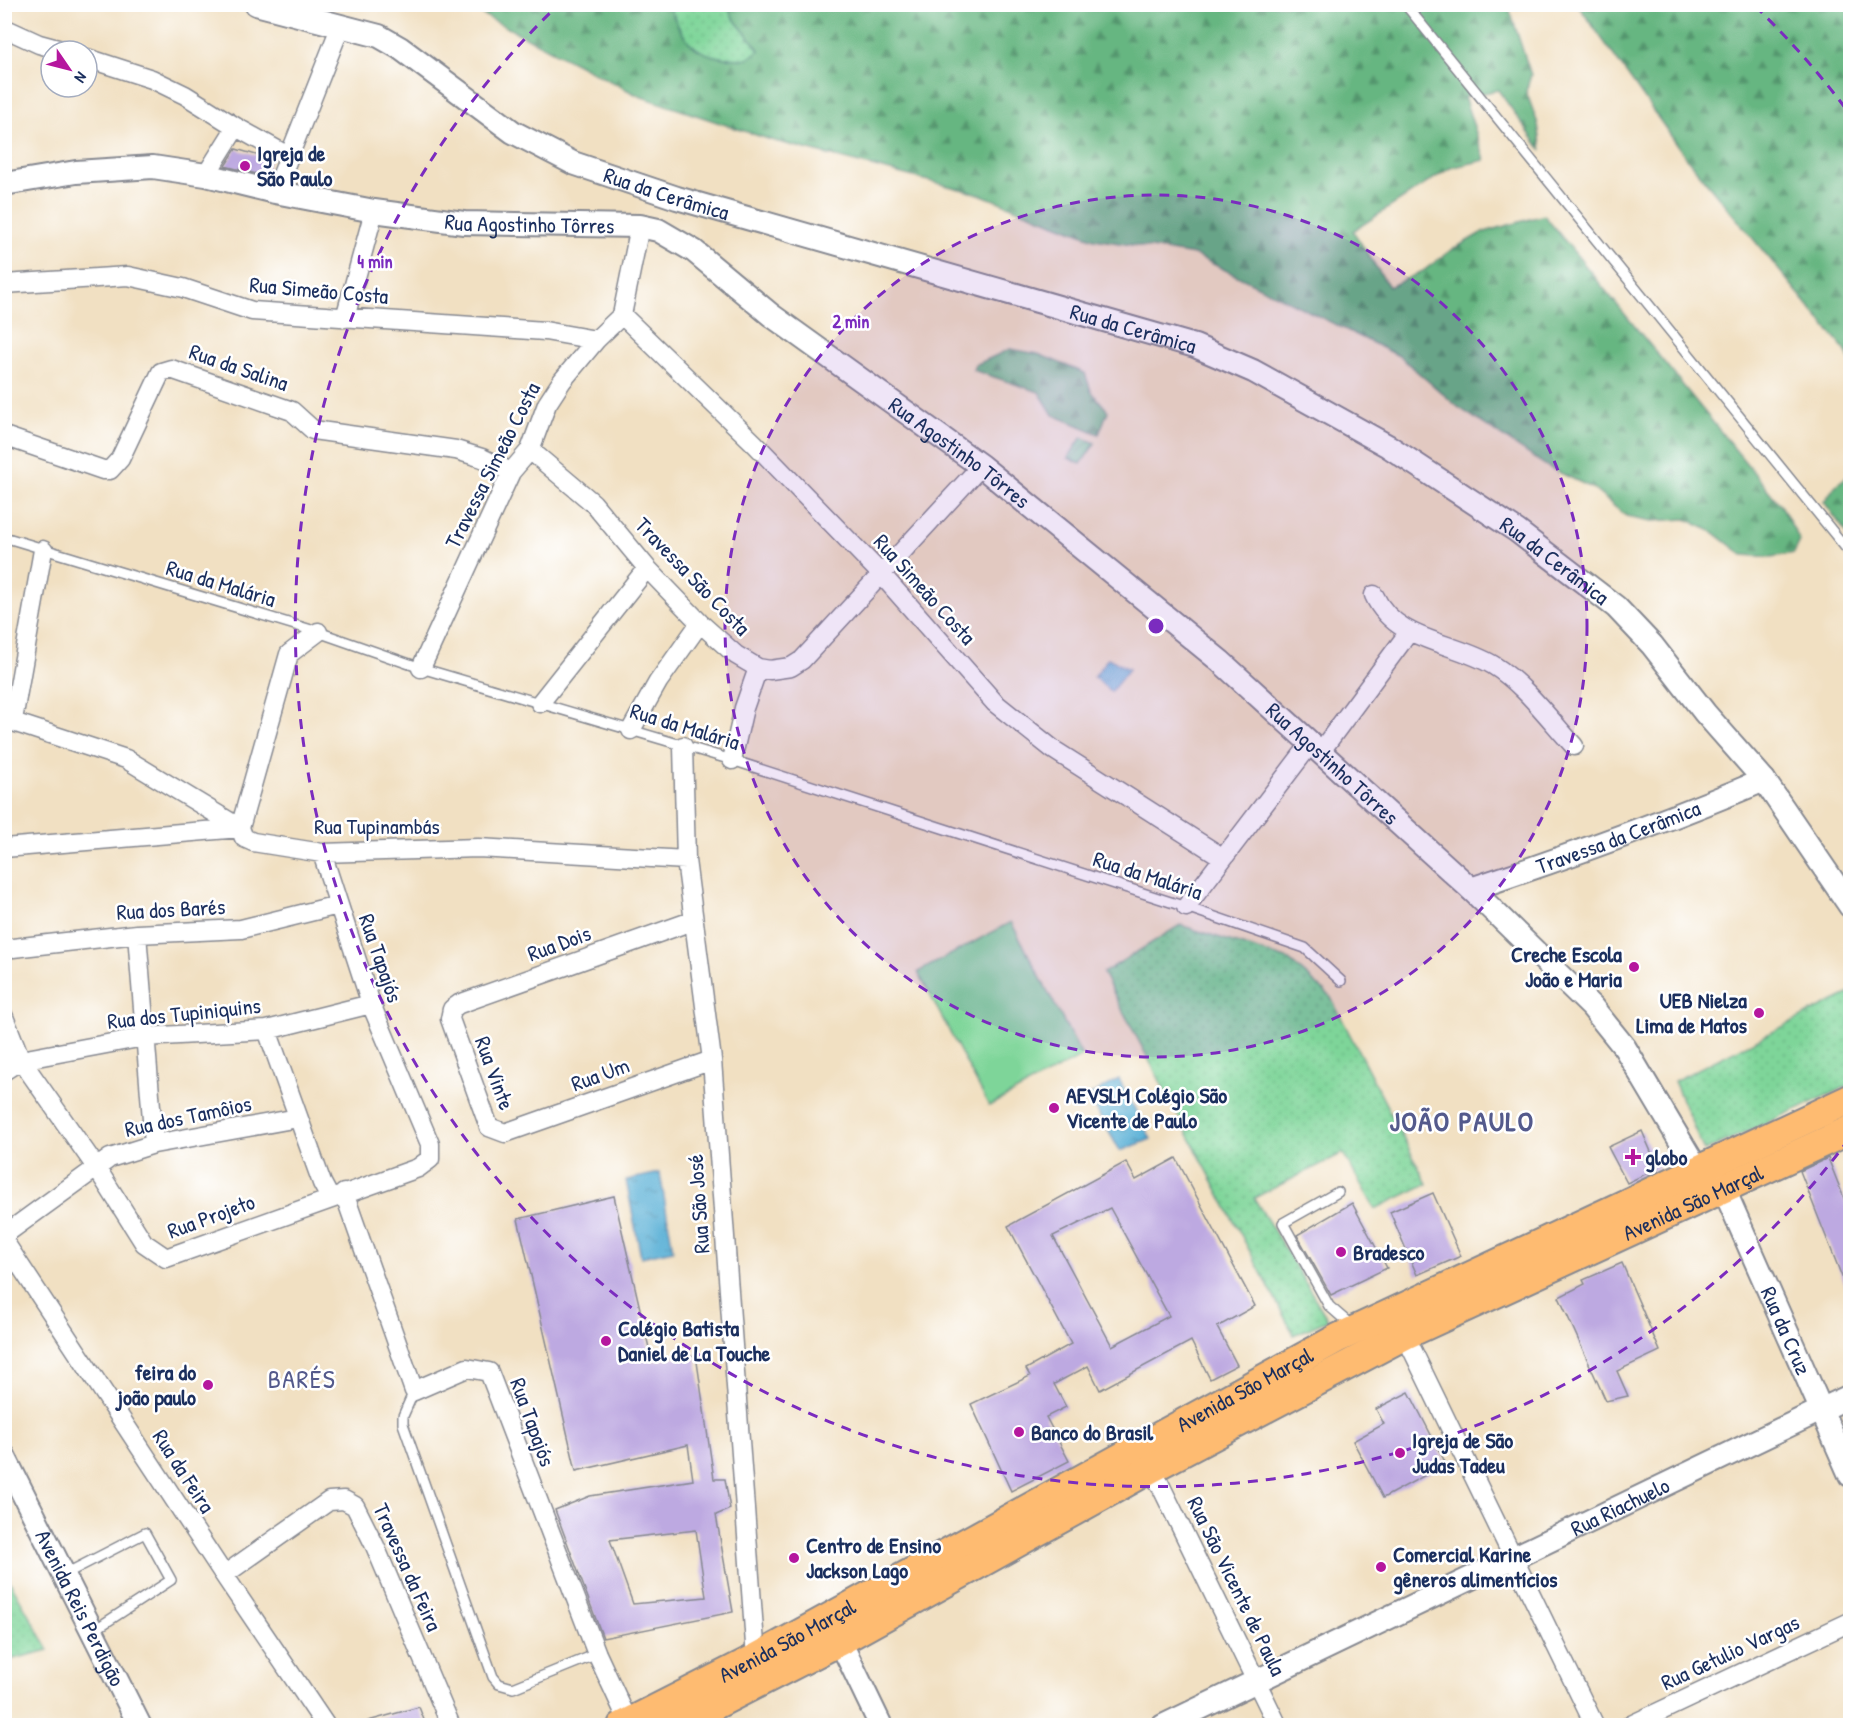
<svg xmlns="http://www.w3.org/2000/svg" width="1855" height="1730" viewBox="0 0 1855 1730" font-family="'Patrick Hand',sans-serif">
  <defs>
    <pattern id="grass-dots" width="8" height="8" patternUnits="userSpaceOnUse" patternTransform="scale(1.5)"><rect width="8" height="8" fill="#7ed599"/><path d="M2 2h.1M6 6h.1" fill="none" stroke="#6cb786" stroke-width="1.8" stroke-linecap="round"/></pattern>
    <pattern id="forest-firs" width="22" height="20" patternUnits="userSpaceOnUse" patternTransform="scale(1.5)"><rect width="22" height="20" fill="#66b681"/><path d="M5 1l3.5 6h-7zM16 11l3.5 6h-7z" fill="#53946d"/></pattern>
    <pattern id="garden-furrows" width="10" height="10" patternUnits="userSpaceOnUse" patternTransform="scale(1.5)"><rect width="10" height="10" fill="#7ed599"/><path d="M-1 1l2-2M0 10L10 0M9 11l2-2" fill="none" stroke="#6cb786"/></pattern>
    <pattern id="water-ripples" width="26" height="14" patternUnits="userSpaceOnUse" patternTransform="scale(1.5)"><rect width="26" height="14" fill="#5ab0d6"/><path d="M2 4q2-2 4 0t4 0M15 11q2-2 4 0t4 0" fill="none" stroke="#4a90b1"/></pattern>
  </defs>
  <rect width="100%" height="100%" fill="#fff"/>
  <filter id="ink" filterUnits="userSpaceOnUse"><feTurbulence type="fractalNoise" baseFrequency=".0167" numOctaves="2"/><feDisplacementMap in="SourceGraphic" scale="12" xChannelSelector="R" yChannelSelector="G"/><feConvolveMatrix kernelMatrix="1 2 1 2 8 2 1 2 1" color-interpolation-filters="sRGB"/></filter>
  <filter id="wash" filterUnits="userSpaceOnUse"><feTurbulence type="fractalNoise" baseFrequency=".008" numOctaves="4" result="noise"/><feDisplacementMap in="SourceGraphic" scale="24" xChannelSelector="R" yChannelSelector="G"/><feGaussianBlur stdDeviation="1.35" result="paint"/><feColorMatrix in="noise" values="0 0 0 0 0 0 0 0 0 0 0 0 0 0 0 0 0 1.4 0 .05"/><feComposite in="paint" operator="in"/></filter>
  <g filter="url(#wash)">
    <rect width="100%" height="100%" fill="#f1e0c2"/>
    <path fill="url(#grass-dots)" stroke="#4c827c" stroke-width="1.5" d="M 669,5 L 727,5 C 733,23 749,34 759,50 L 748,59 C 702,59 685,51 669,5 Z
      M 1180,925 L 1289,960 L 1330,996 L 1427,1184 L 1375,1209 L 1343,1153 L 1254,1198 L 1328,1320 L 1294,1335 L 1103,973 Z
      M 1850,993 L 1850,1085 L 1704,1151 L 1674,1081 Z
      M 5,1573 L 49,1650 L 5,1661 Z"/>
    <path fill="url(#forest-firs)" stroke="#407270" stroke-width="1.5" d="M 464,5 L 669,5 C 685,50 702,59 748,59 L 759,50 C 748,33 733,23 727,5 L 1508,5 L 1531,75 L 1526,91 L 1538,124 L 1542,151 L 1498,90 L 1464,97 L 1485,160 L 1450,168 L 1353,231 L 1389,287 L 1423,271 L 1450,251 L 1481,233 L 1544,215 L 1782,507 L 1800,541 L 1794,553 L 1771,557 L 1743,555 L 1713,532 L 1686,519 L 1652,521 L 1626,516 L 1592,488 L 1548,467 L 1458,407 L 1399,356 L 1195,255 L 1094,239 L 979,194 L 771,140 L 639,96 Z
      M 1578,5 L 1850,5 L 1850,361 L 1845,350 L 1688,160 Z
      M 1010,349 L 1038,354 L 1085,373 L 1091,391 L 1108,411 L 1099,434 L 1053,415 L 1039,392 L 973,370 L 975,365 Z
      M 1850,474 L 1850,538 L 1824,502 L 1835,486 Z"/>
    <path fill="url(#garden-furrows)" stroke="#4c827c" stroke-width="1.5" d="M 1082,437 L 1095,443 L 1081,464 L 1068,458 Z"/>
    <path fill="#7ed599" stroke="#4c827c" stroke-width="1.5" d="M 1011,922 L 1082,1056 L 989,1106 L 918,972 Z"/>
    <path fill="url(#water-ripples)" stroke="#3a709a" stroke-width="1.5" d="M 1108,658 L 1129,669 L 1111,692 L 1094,677 Z
      M 1119,1079 L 1151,1139 L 1120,1151 L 1088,1096 Z
      M 660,1173 L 673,1250 L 641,1257 L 626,1180 Z"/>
    <g id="blocks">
      <path fill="#bda9e1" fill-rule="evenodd" d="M 236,149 L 270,159 L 265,176 L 225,166 Z
        M 1642,1131 L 1658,1168 L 1627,1183 L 1608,1147 Z
        M 1176,1158 L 1255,1306 L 1217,1327 L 1237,1365 L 1210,1379 L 1191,1341 L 1100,1390 L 1088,1366 L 1054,1384 L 1066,1407 L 1046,1417 L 1069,1461 L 1011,1491 L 971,1404 L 1030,1376 L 1026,1369 L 1071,1344 L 1008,1226 L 1126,1162 L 1136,1180 ZM 1110,1208 L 1169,1316 L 1112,1346 L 1053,1236 Z
        M 1828,1158 L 1851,1216 L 1850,1297 L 1800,1171 Z
        M 1433,1193 L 1461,1256 L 1417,1275 L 1390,1212 Z
        M 614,1196 L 652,1361 L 696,1355 L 714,1479 L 725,1479 L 730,1509 L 716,1515 L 733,1612 L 603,1638 L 555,1510 L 590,1496 L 693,1480 L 688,1445 L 576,1471 L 518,1219 ZM 696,1530 L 706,1597 L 633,1604 L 610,1540 Z
        M 1352,1203 L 1387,1268 L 1331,1295 L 1297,1235 Z
        M 1622,1263 L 1660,1351 L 1617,1371 L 1628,1396 L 1606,1401 L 1559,1297 L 1585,1284 L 1583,1280 Z
        M 1409,1392 L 1446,1464 L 1383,1498 L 1353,1441 L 1384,1424 L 1376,1409 Z
        M 419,1707 L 426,1725 L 369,1725 L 368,1721 Z"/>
    </g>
  </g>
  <g filter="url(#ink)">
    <use href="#blocks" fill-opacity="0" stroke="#868890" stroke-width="1.5"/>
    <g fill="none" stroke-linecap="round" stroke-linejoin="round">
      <defs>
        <path id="service" d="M 1405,4 L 1850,553
          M 4,537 L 318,632 L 421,668 L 732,760 L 1186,907 L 1305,948 L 1341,981
          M 1338,1192 L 1283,1223 L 1329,1306 L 1352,1326
          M 414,1391 L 403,1416 L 403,1424 L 493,1677 L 499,1684 L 513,1688 L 597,1654
          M 73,1570 L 145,1533 L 171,1580 L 102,1625"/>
        <path id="minor" d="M 4,28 L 39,44 L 65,51
          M 87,58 L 152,79 L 185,95 L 236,127 L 288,156
          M 206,175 L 236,127
          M 275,192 L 341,25
          M 4,284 L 128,276 L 183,288 L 252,311 L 545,331 L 596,340
          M 622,315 L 755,444 L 882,575 L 995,703 L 1054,750 L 1222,857
          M 345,318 L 374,211
          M 4,436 L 103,470 L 110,470 L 120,459 L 161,372 L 171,369 L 292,411 L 313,430 L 456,450 L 482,458 L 511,472
          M 530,450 L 593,503 L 647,568 L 700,623 L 736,655 L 758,668 L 770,670 L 791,667 L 802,660 L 981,466
          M 1374,595 C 1395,642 1453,641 1493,665 C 1524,684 1549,719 1574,746
          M 421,668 L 511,472 L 530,450 L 547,404 L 562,381 L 596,340 L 622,315 L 640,226
          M 540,703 L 647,568
          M 4,719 L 126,759 L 240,828
          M 13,720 L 43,550
          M 631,730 L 658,682 L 700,623
          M 683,746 L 686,860 L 712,1060 L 756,1658
          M 1321,751 L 1409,632
          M 732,760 L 744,708 L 758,668
          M 240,828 L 244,838 L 253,842 L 322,853 L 478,848 L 686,860
          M 240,828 L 289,654 L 318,632
          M 4,848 L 240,828
          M 1186,907 L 1311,743
          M 692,921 L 459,1004 L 452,1009 L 450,1019 L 489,1127 L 505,1133 L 712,1060
          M 137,934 L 154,1144
          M 4,949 L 137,934 L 241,929 L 338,905
          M 4,1017 L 21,1060 L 96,1167 L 144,1243 L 166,1258 L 418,1168 L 430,1159 L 430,1144 L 371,1004 L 322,853
          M 267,1030 L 322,1183 L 330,1198
          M 4,1071 L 21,1060 L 144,1037 L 267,1030 L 371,1004
          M 344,1193 L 414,1391 L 467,1368 L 489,1372 L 597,1654 L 629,1723
          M 4,1235 L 110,1158 L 154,1144 L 298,1118
          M 4,1241 L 224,1575 L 326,1726
          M 1405,1335 L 1595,1726
          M 1152,1468 L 1278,1726
          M 224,1575 L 329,1501 L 344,1500 L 355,1506 L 375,1546 L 451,1726
          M 1629,1726 L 1850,1622"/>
        <g id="tertiary">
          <path id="s1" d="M 256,4 L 379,36 L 400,48 L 513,132 L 573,163 L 677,198 L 1195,346 L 1253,371 L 1388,446 L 1517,531 L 1616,607 L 1652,645 L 1705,713 L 1764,780 L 1850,906"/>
          <path id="s2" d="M 4,184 L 76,172 L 153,167 L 206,175 L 275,192 L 374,211 L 464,223 L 640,226 L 658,230 L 694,251 L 771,315 L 981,466 L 1220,661 L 1471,889 L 1592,1007 L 1625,1048 L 1697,1169 L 1723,1187 L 1850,1475"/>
          <path id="s3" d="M 1471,889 C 1570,856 1667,821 1764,780"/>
          <path id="s4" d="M 4,1456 L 140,1726"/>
          <path d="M 840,1641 L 881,1726"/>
          <path id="s5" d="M 1163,1726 L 1850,1396"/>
        </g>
        <g id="primary">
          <path id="s6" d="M 622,1726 L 756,1658 L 1338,1338 L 1850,1099"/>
          <path id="s7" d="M 674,1726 L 840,1641 L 1152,1468 L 1405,1335 L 1850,1130"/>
        </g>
      </defs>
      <use href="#service" stroke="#868890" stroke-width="12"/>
      <use href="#minor" stroke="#868890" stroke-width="21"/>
      <use href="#tertiary" stroke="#868890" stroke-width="26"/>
      <use href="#primary" stroke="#868890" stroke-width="32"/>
      <use href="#service" stroke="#fff" stroke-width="9"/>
      <use href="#minor" stroke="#fff" stroke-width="18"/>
      <use href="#tertiary" stroke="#fff" stroke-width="22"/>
      <use href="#primary" stroke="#febb71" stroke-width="28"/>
    </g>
  </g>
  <circle cx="1156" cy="626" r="431" fill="#7b2cbf" fill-opacity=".12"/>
  <g fill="none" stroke="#7b2cbf" stroke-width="3" stroke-dasharray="10 8">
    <circle cx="1156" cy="626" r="431"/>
    <path d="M1849 1139A862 862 0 1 1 557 6M1755 6A862 862 0 0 1 1849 113"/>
  </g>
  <g fill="#b5179e" stroke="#fff" stroke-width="2">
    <circle cx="245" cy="166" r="6"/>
    <circle cx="1634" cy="967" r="6"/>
    <circle cx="1759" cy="1013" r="6"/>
    <circle cx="1054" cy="1108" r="6"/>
    <path d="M1630 1148h6v6h6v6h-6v6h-6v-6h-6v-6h6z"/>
    <circle cx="1341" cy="1252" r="6"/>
    <circle cx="606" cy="1341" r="6"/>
    <circle cx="208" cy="1385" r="6"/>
    <circle cx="1019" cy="1432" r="6"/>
    <circle cx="1400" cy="1453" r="6"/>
    <circle cx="794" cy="1558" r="6"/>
    <circle cx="1381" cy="1567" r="6"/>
  </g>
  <g text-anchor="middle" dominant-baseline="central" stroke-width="5" stroke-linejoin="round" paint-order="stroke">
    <g font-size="22" font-weight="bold" fill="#1b2f5e" stroke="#fff" text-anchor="start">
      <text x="257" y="153">Igreja de<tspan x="257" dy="25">São Paulo</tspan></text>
      <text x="1622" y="954" text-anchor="end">Creche Escola<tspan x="1622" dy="25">João e Maria</tspan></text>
      <text x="1747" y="1000" text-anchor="end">UEB Nielza<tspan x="1747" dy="25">Lima de Matos</tspan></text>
      <text x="1066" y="1095">AEVSLM Colégio São<tspan x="1066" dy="25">Vicente de Paulo</tspan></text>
      <text x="1645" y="1157">globo</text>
      <text x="1353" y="1252">Bradesco</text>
      <text x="618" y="1328">Colégio Batista<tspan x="618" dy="25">Daniel de La Touche</tspan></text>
      <text x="196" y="1372" text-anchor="end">feira do<tspan x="196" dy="25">joão paulo</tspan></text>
      <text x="1031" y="1432">Banco do Brasil</text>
      <text x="1412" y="1440">Igreja de São<tspan x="1412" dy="25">Judas Tadeu</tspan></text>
      <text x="806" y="1545">Centro de Ensino<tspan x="806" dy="25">Jackson Lago</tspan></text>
      <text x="1393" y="1554">Comercial Karine<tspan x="1393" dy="25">gêneros alimentícios</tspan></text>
    </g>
    <g font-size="22" fill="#1b2f5e" stroke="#fff">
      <text stroke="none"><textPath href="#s1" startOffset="458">Rua da Cerâmica</textPath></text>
      <text stroke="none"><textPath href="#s2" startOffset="532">Rua Agostinho Tôrres</textPath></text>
      <text transform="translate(319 290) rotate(5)">Rua Simeão Costa</text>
      <text stroke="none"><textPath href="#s1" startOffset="944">Rua da Cerâmica</textPath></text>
      <text transform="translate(239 367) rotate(19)">Rua da Salina</text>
      <text stroke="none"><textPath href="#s2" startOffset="1036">Rua Agostinho Tôrres</textPath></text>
      <text transform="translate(492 465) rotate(-63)">Travessa Simeão Costa</text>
      <text stroke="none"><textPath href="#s1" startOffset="1428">Rua da Cerâmica</textPath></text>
      <text transform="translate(693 576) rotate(46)">Travessa São Costa</text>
      <text transform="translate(221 583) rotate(17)">Rua da Malária</text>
      <text transform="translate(925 589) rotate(48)">Rua Simeão Costa</text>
      <text transform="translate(685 726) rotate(17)">Rua da Malária</text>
      <text stroke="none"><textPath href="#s2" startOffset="1522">Rua Agostinho Tôrres</textPath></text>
      <text x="377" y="826">Rua Tupinambás</text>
      <text stroke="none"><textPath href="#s3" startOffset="156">Travessa da Cerâmica</textPath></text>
      <text transform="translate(1148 875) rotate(18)">Rua da Malária</text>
      <text transform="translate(171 909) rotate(-3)">Rua dos Barés</text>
      <text transform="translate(559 943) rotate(-20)">Rua Dois</text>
      <text transform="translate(381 958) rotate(71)">Rua Tapajós</text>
      <text transform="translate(184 1013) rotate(-6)">Rua dos Tupiniquins</text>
      <text transform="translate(495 1073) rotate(70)">Rua Vinte</text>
      <text transform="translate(600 1074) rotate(-20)">Rua Um</text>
      <text transform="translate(188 1116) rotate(-12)">Rua dos Tamôios</text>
      <text stroke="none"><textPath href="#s7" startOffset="1146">Avenida São Marçal</textPath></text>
      <text transform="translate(698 1204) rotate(-94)">Rua São José</text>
      <text transform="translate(211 1216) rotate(-20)">Rua Projeto</text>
      <text stroke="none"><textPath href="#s2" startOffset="2260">Rua da Cruz</textPath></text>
      <text stroke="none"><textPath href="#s6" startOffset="708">Avenida São Marçal</textPath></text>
      <text transform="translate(533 1422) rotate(70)">Rua Tapajós</text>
      <text transform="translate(184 1471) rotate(57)">Rua da Feira</text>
      <text stroke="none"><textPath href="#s5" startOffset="507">Rua Riachuelo</textPath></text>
      <text transform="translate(408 1567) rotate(66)">Travessa da Feira</text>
      <text transform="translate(1237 1586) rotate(64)">Rua São Vicente de Paula</text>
      <text stroke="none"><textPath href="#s4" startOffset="170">Avenida Reis Perdigão</textPath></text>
      <text stroke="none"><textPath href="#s6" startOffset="186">Avenida São Marçal</textPath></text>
      <text transform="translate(1730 1652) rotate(-25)">Rua Getulio Vargas</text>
    </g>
    <g font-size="26" letter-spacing="1.5" fill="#545a8c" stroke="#fff">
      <text x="302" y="1378">BARÉS</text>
    </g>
    <g font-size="28" font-weight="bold" letter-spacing="1.5" fill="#545a8c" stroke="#fff">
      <text x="1462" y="1121">JOÃO PAULO</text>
    </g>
  </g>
  <circle cx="1156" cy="626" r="9" fill="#7b2cbf" stroke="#fff" stroke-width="3"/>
  <g font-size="18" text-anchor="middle" font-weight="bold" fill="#7b2cbf" stroke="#fff" stroke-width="5" stroke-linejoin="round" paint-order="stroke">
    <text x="375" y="268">4 min</text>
    <text x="851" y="328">2 min</text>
  </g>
  <rect width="1855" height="1730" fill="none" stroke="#fff" stroke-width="24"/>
  <g transform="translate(69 69) rotate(125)"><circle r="28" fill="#ffffff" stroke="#a4acbf" stroke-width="1.5"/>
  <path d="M0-4.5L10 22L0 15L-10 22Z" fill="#b5179e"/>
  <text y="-9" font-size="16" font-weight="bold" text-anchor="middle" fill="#1b2f5e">N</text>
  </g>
</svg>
